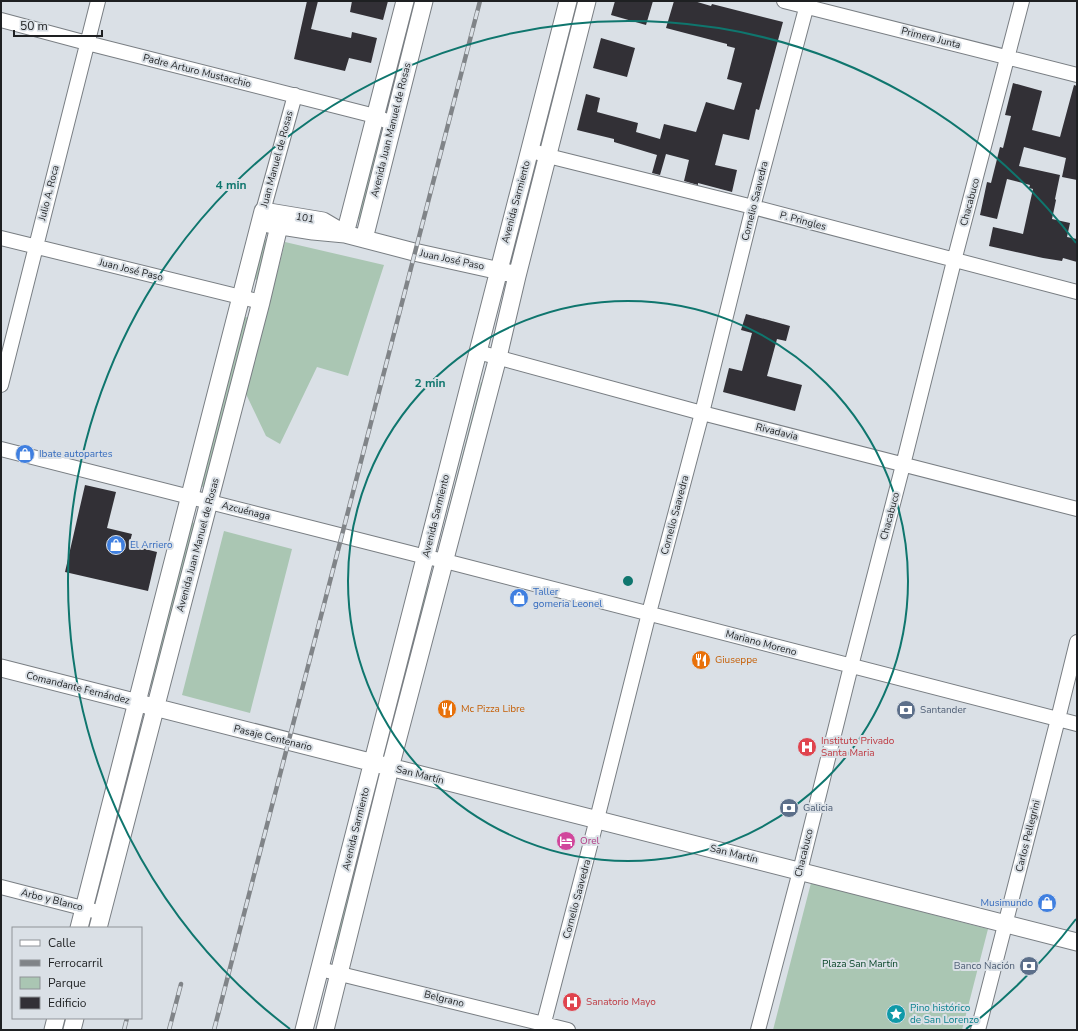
<svg xmlns="http://www.w3.org/2000/svg" width="1078" height="1031" viewBox="0 0 1078 1031" font-family="'Nunito Sans',sans-serif">
  <rect width="100%" height="100%" fill="#dae0e6"/>
  <path fill="#aac6b3" d="M 379,135 L 384,136 L 361,220 L 357,219 Z
    M 532,177 L 537,179 L 516,259 L 511,258 Z
    M 262,239 L 268,240 L 257,280 L 251,278 Z
    M 285,242 L 384,265 L 348,376 L 317,367 L 280,444 L 266,436 L 246,394 Z
    M 242,316 L 249,318 L 204,487 L 197,486 Z
    M 481,382 L 485,383 L 444,543 L 440,542 Z
    M 190,522 L 195,523 L 153,686 L 148,685 Z
    M 224,531 L 292,549 L 250,713 L 182,695 Z
    M 427,586 L 432,587 L 389,738 Z
    M 135,726 L 142,728 L 100,894 L 94,892 Z
    M 376,786 L 382,787 L 340,951 L 334,949 Z
    M 811,883 L 988,929 L 962,1030 L 773,1030 Z"/>
  <path fill="#323036" d="M 307,1 L 318,1 L 311,29 L 351,38 L 352,32 L 377,38 L 371,63 L 349,58 L 345,71 L 294,59 Z
    M 352,1 L 388,1 L 383,20 L 350,12 Z
    M 615,1 L 653,1 L 646,25 L 611,15 Z
    M 674,1 L 694,1 L 711,6 L 712,4 L 783,22 L 759,110 L 756,109 L 749,140 L 723,134 L 715,165 L 737,170 L 732,192 L 698,183 L 698,185 L 684,181 L 689,160 L 666,154 L 660,175 L 652,173 L 657,155 L 614,142 L 614,139 L 577,130 L 586,94 L 600,98 L 597,112 L 638,123 L 636,132 L 660,139 L 664,124 L 696,132 L 706,102 L 734,110 L 742,83 L 727,79 L 735,48 L 727,46 L 727,44 L 666,28 Z
    M 601,38 L 635,48 L 627,77 L 593,68 Z
    M 1013,83 L 1042,91 L 1032,130 L 1060,137 L 1074,85 L 1077,86 L 1077,180 L 1062,177 L 1066,158 L 1024,147 L 1019,166 L 1060,175 L 1055,199 L 1056,200 L 1052,219 L 1070,223 L 1067,237 L 1077,239 L 1077,262 L 1063,258 L 1062,261 L 1043,258 L 989,246 L 993,227 L 1023,234 L 1033,189 L 1029,188 L 1030,185 L 1007,179 L 997,219 L 980,215 L 987,182 L 991,183 L 1000,147 L 1003,148 L 1011,116 L 1005,115 Z
    M 746,314 L 790,326 L 786,341 L 777,339 L 767,376 L 802,385 L 795,411 L 723,392 L 729,368 L 742,371 L 752,333 L 741,330 Z
    M 85,485 L 116,492 L 107,528 L 132,534 L 129,545 L 157,552 L 148,591 L 65,572 Z"/>
  <g fill="none" stroke-linecap="round" stroke-linejoin="round">
    <defs>
      <path id="minor" d="M 784,1 L 1077,75
        M 1,20 L 87,43 L 375,116 L 393,124
        M 530,150 L 548,156 L 753,207 L 1077,292
        M 263,211 L 295,95
        M 1,238 L 261,302
        M 478,352 L 702,413 L 1077,509
        M 1,385 L 98,1
        M 1,449 L 426,557 L 445,561 L 1077,724
        M 1,887 L 102,913
        M 320,969 L 568,1030
        M 542,1030 L 597,819 L 649,613 L 702,413 L 753,207 L 808,1
        M 758,1030 L 800,871 L 851,666 L 903,465 L 954,261 L 1022,1
        M 978,1030 L 1058,719 L 1077,642"/>
      <path id="major" d="M 269,224 L 313,231 L 345,234 L 414,252 L 509,273
        M 345,234 L 405,1
        M 364,239 L 393,124 L 424,1
        M 1,668 L 1077,942
        M 79,928 L 263,211 L 323,221 L 345,234
        M 98,928 L 261,302 L 279,226
        M 53,1030 L 56,1018
        M 72,1030 L 75,1018
        M 304,1030 L 568,1
        M 325,1030 L 390,768 L 498,357 L 517,276 L 587,1"/>
    </defs>
    <use href="#minor" stroke="#797e83" stroke-width="16"/>
    <use href="#major" stroke="#797e83" stroke-width="19"/>
    <use href="#minor" stroke="#fff" stroke-width="14"/>
    <use href="#major" stroke="#fff" stroke-width="17"/>
    <defs>
      <path id="rail" d="M 124,1030 L 127,1018
        M 169,1030 L 181,984
        M 214,1030 L 480,1"/>
    </defs>
    <use href="#rail" stroke="#808488" stroke-width="4.5"/>
    <use href="#rail" stroke="#dae0e6" stroke-width="3" stroke-dasharray="9" stroke-linecap="butt"/>
  </g>
  <g fill="none" stroke="#0f766e" stroke-width="2">
    <circle cx="628" cy="581" r="280"/>
    <path d="M1076 919A561 561 0 0 1 966 1029M290 1029A561 561 0 1 1 1076 243"/>
  </g>
  <defs>
    <symbol id="shop-disc" viewBox="-11 -11 22 22"><circle r="9.5" fill="#3f7fe0" stroke="#dae0e6"/><path d="M-5-2.5h2.3a2.7 3.5 0 0 1 5.4 0H5L5.5 6h-11ZM-1.5-2.5h3a1.5 2.3 0 0 0-3 0Z" fill="#fff"/></symbol>
    <symbol id="restaurant-disc" viewBox="-11 -11 22 22"><circle r="9.5" fill="#e8710a" stroke="#dae0e6"/><path d="M-5-6h1v4h1v-4h1v4h1v-4h1v5L-1.5 .5V6h-2V.5L-5-1ZM5-6V6H3V1.5H1.5Q1.5-4 5-6Z" fill="#fff"/></symbol>
    <symbol id="bank-disc" viewBox="-11 -11 22 22"><circle r="9.5" fill="#5c6f8a" stroke="#dae0e6"/><path d="M-6-4H6V4H-6ZM0-2.3a2.3 2.3 0 1 0 0 4.6a2.3 2.3 0 1 0 0-4.6Z" fill="#fff"/></symbol>
    <symbol id="hospital-disc" viewBox="-11 -11 22 22"><circle r="9.5" fill="#e0444e" stroke="#dae0e6"/><path d="M-5-5h3v3.5h4V-5h3V5h-3V1.5h-4V5h-3Z" fill="#fff"/></symbol>
    <symbol id="hotel-disc" viewBox="-11 -11 22 22"><circle r="9.5" fill="#d1479c" stroke="#dae0e6"/><path d="M-6-4.5h1.5V1H6V5H4.5V3h-9V5H-6ZM-4 0a1.8 1.8 0 1 1 3.6 0ZM.5 0V-2.5h3Q6-2.5 6 0Z" fill="#fff"/></symbol>
    <symbol id="sight-disc" viewBox="-11 -11 22 22"><circle r="9.5" fill="#0f9aa8" stroke="#dae0e6"/><path d="M0-6L1.8-2.2L6-1.7L2.9 1.2L3.7 5.4L0 3.3L-3.7 5.4L-2.9 1.2L-6-1.7L-1.8-2.2Z" fill="#fff"/></symbol>
  </defs>
  <g fill-rule="evenodd">
    <use href="#shop-disc" x="14" y="443" width="22" height="22"/>
    <use href="#shop-disc" x="105" y="534" width="22" height="22"/>
    <use href="#shop-disc" x="508" y="587" width="22" height="22"/>
    <use href="#restaurant-disc" x="690" y="649" width="22" height="22"/>
    <use href="#restaurant-disc" x="436" y="698" width="22" height="22"/>
    <use href="#bank-disc" x="895" y="699" width="22" height="22"/>
    <use href="#hospital-disc" x="796" y="736" width="22" height="22"/>
    <use href="#bank-disc" x="778" y="797" width="22" height="22"/>
    <use href="#hotel-disc" x="555" y="830" width="22" height="22"/>
    <use href="#shop-disc" x="1036" y="892" width="22" height="22"/>
    <use href="#bank-disc" x="1018" y="955" width="22" height="22"/>
    <use href="#hospital-disc" x="561" y="991" width="22" height="22"/>
    <use href="#sight-disc" x="885" y="1003" width="22" height="22"/>
  </g>
  <g text-anchor="middle" dominant-baseline="central" stroke-width="4" stroke-linejoin="round" paint-order="stroke">
    <g font-size="10" fill="#1e2022" stroke="#dae0e6">
      <text transform="translate(931 38) rotate(14)">Primera Junta</text>
      <text transform="translate(197 71) rotate(14)">Padre Arturo Mustacchio</text>
      <text transform="translate(391 130) rotate(-76)">Avenida Juan Manuel de Rosas</text>
      <text transform="translate(277 159) rotate(-75)">Juan Manuel de Rosas</text>
      <text transform="translate(49 193) rotate(-76)">Julio A. Roca</text>
      <text transform="translate(755 201) rotate(-76)">Cornelio Saavedra</text>
      <text transform="translate(516 202) rotate(-75)">Avenida Sarmiento</text>
      <text transform="translate(970 202) rotate(-75)">Chacabuco</text>
      <text transform="translate(305 218) rotate(10)">101</text>
      <text transform="translate(803 221) rotate(15)">P. Pringles</text>
      <text transform="translate(452 260) rotate(12)">Juan José Paso</text>
      <text transform="translate(131 270) rotate(14)">Juan José Paso</text>
      <text transform="translate(777 432) rotate(14)">Rivadavia</text>
      <text transform="translate(246 511) rotate(14)">Azcuénaga</text>
      <text transform="translate(675 515) rotate(-75)">Cornelio Saavedra</text>
      <text transform="translate(436 516) rotate(-76)">Avenida Sarmiento</text>
      <text transform="translate(890 516) rotate(-75)">Chacabuco</text>
      <text transform="translate(198 545) rotate(-75)">Avenida Juan Manuel de Rosas</text>
      <text transform="translate(761 643) rotate(15)">Mariano Moreno</text>
      <text transform="translate(78 688) rotate(14)">Comandante Fernández</text>
      <text transform="translate(273 738) rotate(14)">Pasaje Centenario</text>
      <text transform="translate(420 775) rotate(14)">San Martín</text>
      <text transform="translate(356 829) rotate(-76)">Avenida Sarmiento</text>
      <text transform="translate(1028 836) rotate(-76)">Carlos Pellegrini</text>
      <text transform="translate(804 853) rotate(-76)">Chacabuco</text>
      <text transform="translate(734 854) rotate(14)">San Martín</text>
      <text transform="translate(577 899) rotate(-75)">Cornelio Saavedra</text>
      <text transform="translate(52 900) rotate(14)">Arbo y Blanco</text>
      <text transform="translate(444 999) rotate(14)">Belgrano</text>
    </g>
    <g font-size="10" fill="#366cbe" stroke="#dae0e6" text-anchor="start">
      <text x="39" y="454">Ibate autopartes</text>
      <text x="130" y="545">El Arriero</text>
      <text x="533" y="592">Taller<tspan x="533" dy="12">gomeria Leonel</tspan></text>
      <text x="1033" y="903" text-anchor="end">Musimundo</text>
    </g>
    <g font-size="10" fill="#c56008" stroke="#dae0e6" text-anchor="start">
      <text x="715" y="660">Giuseppe</text>
      <text x="461" y="709">Mc Pizza Libre</text>
    </g>
    <g font-size="10" fill="#4e5e75" stroke="#dae0e6" text-anchor="start">
      <text x="920" y="710">Santander</text>
      <text x="803" y="808">Galicia</text>
      <text x="1015" y="966" text-anchor="end">Banco Nación</text>
    </g>
    <g font-size="10" fill="#be3a42" stroke="#dae0e6" text-anchor="start">
      <text x="821" y="741">Instituto Privado<tspan x="821" dy="12">Santa Maria</tspan></text>
      <text x="586" y="1002">Sanatorio Mayo</text>
    </g>
    <g font-size="10" fill="#b23c85" stroke="#dae0e6" text-anchor="start">
      <text x="580" y="841">Orel</text>
    </g>
    <g font-size="10" fill="#054326" stroke="#dae0e6">
      <text x="860" y="964">Plaza San Martín</text>
    </g>
    <g font-size="10" fill="#0d838f" stroke="#dae0e6" text-anchor="start">
      <text x="910" y="1008">Pino histórico<tspan x="910" dy="12">de San Lorenzo</tspan></text>
    </g>
  </g>
  <circle cx="628" cy="581" r="6" fill="#0f766e" stroke="#dae0e6" stroke-width="2"/>
  <g font-size="12" text-anchor="middle" font-weight="bold" fill="#0f766e" stroke="#dae0e6" stroke-width="4" stroke-linejoin="round" paint-order="stroke">
    <text x="231" y="189">4 min</text>
    <text x="430" y="387">2 min</text>
  </g>
  <rect width="1078" height="1031" fill="none" stroke="#1e2022" stroke-width="4"/>
  <rect x="12" y="927" width="130" height="92" fill="#dae0e6" stroke="#8f9398"/>
  <rect x="20" y="940" width="20" height="6" fill="#ffffff" stroke="#8f9398"/>
  <text x="48" y="947" font-size="12" fill="#1e2022">Calle</text>
  <rect x="20" y="960" width="20" height="6" fill="#808488" stroke="#8f9398"/>
  <text x="48" y="967" font-size="12" fill="#1e2022">Ferrocarril</text>
  <rect x="20" y="977" width="20" height="12" fill="#aac6b3" stroke="#8f9398"/>
  <text x="48" y="987" font-size="12" fill="#1e2022">Parque</text>
  <rect x="20" y="997" width="20" height="12" fill="#323036" stroke="#8f9398"/>
  <text x="48" y="1007" font-size="12" fill="#1e2022">Edificio</text>
  <path d="M14 30v6h88v-6" fill="none" stroke="#1e2022" stroke-width="2"/>
  <text x="20" y="30" font-size="12" fill="#1e2022" stroke="#dae0e6" stroke-width="3" paint-order="stroke">50 m</text>
</svg>
